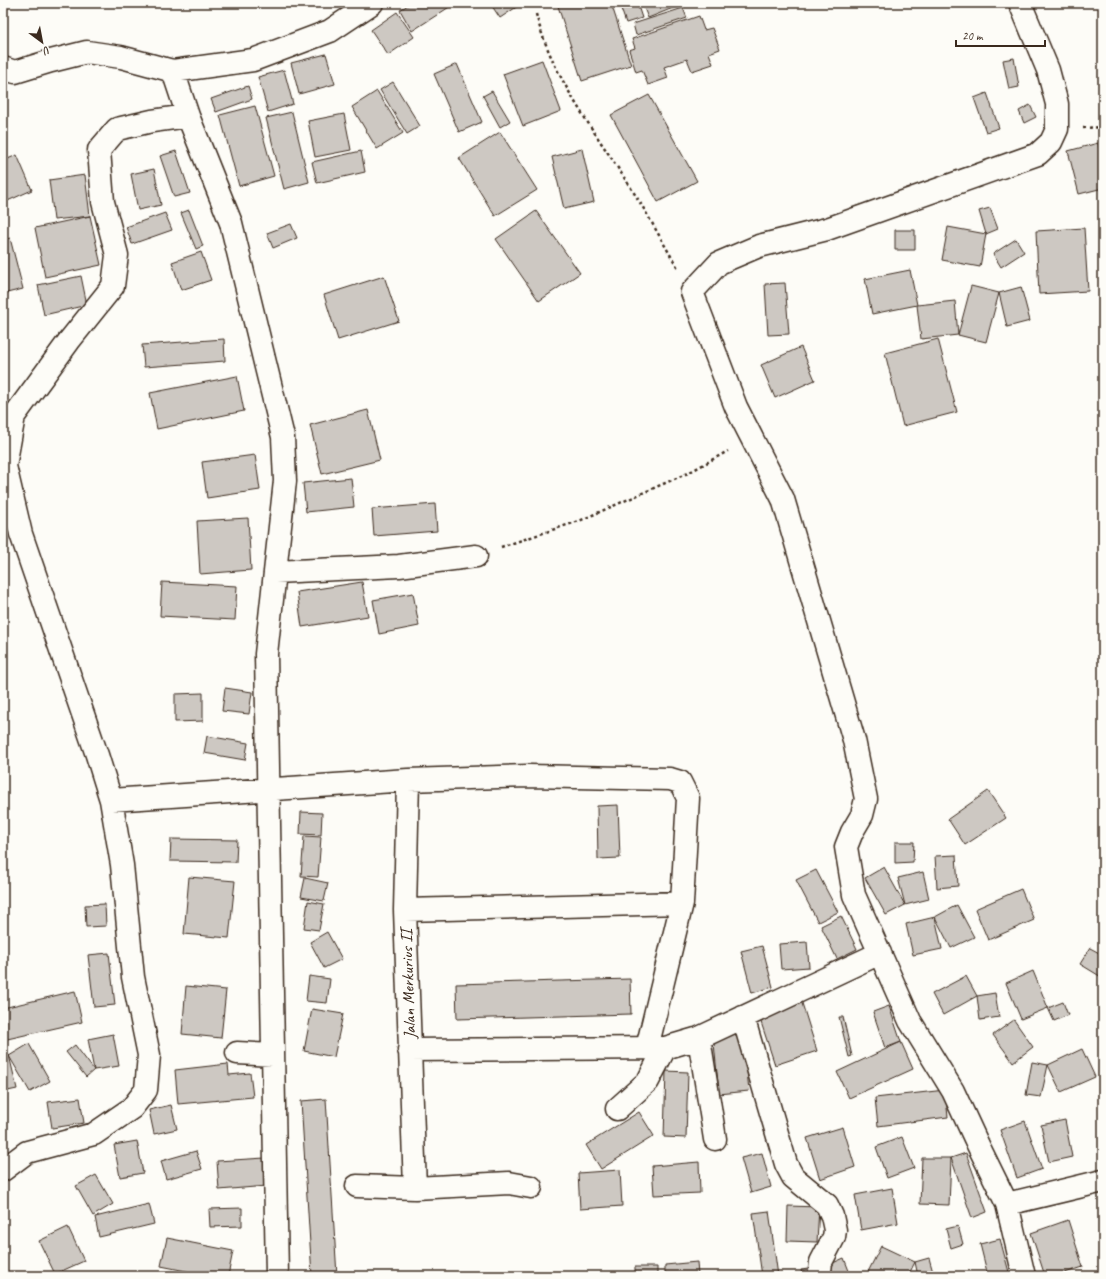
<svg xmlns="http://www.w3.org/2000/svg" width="1106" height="1279" viewBox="0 0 1106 1279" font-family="Caveat,sans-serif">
  <rect width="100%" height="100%" fill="#fdfcf7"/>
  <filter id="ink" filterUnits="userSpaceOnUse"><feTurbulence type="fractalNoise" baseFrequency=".025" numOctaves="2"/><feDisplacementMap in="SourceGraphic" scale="8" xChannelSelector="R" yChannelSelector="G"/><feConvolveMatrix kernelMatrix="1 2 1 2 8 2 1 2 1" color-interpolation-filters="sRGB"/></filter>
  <g filter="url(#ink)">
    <path fill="#cdc8c2" stroke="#3b2a1e" d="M 411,3 L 453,3 L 454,4 L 412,31 L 400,10 Z
      M 490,3 L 515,3 L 518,6 L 500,18 Z
      M 557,3 L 611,3 L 631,65 L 582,81 Z
      M 619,3 L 637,3 L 642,18 L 626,23 Z
      M 642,3 L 683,3 L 683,4 L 648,18 Z
      M 683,8 L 687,18 L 636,35 L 633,24 Z
      M 397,12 L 414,37 L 388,55 L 371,30 Z
      M 699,16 L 704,30 L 712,28 L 720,49 L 709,53 L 713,64 L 692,71 L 687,59 L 664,67 L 668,78 L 648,85 L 642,70 L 636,72 L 629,50 L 635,48 L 632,39 Z
      M 326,54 L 335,84 L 299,94 L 291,63 Z
      M 1014,58 L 1019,87 L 1009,89 L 1003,60 Z
      M 542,60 L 561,111 L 523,126 L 503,74 Z
      M 457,64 L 482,122 L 459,132 L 434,74 Z
      M 284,70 L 293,104 L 268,112 L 258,77 Z
      M 393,82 L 420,126 L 407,134 L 380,90 Z
      M 248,86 L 252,99 L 216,112 L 211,99 Z
      M 377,91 L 403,133 L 377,149 L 352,107 Z
      M 492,91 L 510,121 L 500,127 L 483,96 Z
      M 987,93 L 999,128 L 986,132 L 974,98 Z
      M 649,95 L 697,181 L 658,202 L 611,115 Z
      M 1030,105 L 1036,117 L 1024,123 L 1019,111 Z
      M 255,106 L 274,176 L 239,186 L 220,115 Z
      M 292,112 L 309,182 L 284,189 L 266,118 Z
      M 344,114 L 351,150 L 315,157 L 308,121 Z
      M 500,132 L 537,190 L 495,216 L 459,158 Z
      M 1098,143 L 1103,162 L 1103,188 L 1079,194 L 1068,151 Z
      M 582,149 L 594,202 L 564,209 L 552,157 Z
      M 176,151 L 190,193 L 174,197 L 160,156 Z
      M 361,151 L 365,172 L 317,183 L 312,162 Z
      M 17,155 L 32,190 L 3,203 L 3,161 Z
      M 154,169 L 161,205 L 138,210 L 131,174 Z
      M 85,175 L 90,216 L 54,220 L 49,180 Z
      M 990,208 L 998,229 L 986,234 L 979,211 Z
      M 189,210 L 203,246 L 196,249 L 181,213 Z
      M 536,211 L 580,273 L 539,301 L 496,239 Z
      M 165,213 L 172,230 L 132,244 L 126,227 Z
      M 90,216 L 101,265 L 45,277 L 35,228 Z
      M 291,224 L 297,238 L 273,248 L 267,233 Z
      M 948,227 L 986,234 L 980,267 L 942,260 Z
      M 1084,228 L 1088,291 L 1039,294 L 1036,231 Z
      M 895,230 L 915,230 L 915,250 L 895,250 Z
      M 10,238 L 23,289 L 3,294 L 3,240 Z
      M 1016,239 L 1024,252 L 1001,267 L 993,254 Z
      M 201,252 L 211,280 L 181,290 L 172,262 Z
      M 910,270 L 917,305 L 872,314 L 865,279 Z
      M 81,276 L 87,305 L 44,315 L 38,285 Z
      M 384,276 L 399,321 L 338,340 L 324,295 Z
      M 785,283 L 789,334 L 768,335 L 765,284 Z
      M 971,286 L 999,293 L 986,342 L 958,335 Z
      M 1021,287 L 1030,321 L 1007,327 L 999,293 Z
      M 955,301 L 958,335 L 921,339 L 917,305 Z
      M 224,339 L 225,361 L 144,367 L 142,345 Z
      M 938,339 L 957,412 L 903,426 L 885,353 Z
      M 801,347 L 815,380 L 775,398 L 761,365 Z
      M 237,376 L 244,411 L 157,429 L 150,393 Z
      M 368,410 L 380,460 L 322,474 L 310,425 Z
      M 255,455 L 260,490 L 207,498 L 202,462 Z
      M 351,478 L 354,507 L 306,512 L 303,483 Z
      M 435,504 L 437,531 L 374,536 L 372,509 Z
      M 248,518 L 251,570 L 200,574 L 197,521 Z
      M 162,582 L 237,586 L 235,620 L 160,616 Z
      M 362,582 L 368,616 L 302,627 L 297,592 Z
      M 413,593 L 419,626 L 379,634 L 373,600 Z
      M 225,688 L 252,692 L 249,714 L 222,711 Z
      M 203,693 L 203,721 L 175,722 L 175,694 Z
      M 207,736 L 248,743 L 245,760 L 204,753 Z
      M 988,791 L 1006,818 L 965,845 L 948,819 Z
      M 618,805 L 620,858 L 598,859 L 597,806 Z
      M 301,812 L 322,813 L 321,835 L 300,834 Z
      M 304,836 L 321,837 L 318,877 L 301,876 Z
      M 171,839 L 237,840 L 236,862 L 170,861 Z
      M 895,842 L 914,842 L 913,862 L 895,863 Z
      M 956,855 L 958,886 L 937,888 L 935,856 Z
      M 884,867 L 905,905 L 886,915 L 865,878 Z
      M 816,870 L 838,912 L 818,922 L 796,880 Z
      M 923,872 L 929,899 L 905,905 L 898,878 Z
      M 189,877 L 235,881 L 229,938 L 184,934 Z
      M 305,878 L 328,883 L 324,901 L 301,897 Z
      M 1021,889 L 1034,920 L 988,940 L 975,909 Z
      M 308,901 L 324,904 L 319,930 L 304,928 Z
      M 105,904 L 106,926 L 86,927 L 85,905 Z
      M 957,905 L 974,937 L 951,948 L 935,917 Z
      M 841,916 L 857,949 L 837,959 L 821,926 Z
      M 935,917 L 942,949 L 913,955 L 906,924 Z
      M 327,932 L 342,959 L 324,968 L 310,942 Z
      M 807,942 L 809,967 L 781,969 L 779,944 Z
      M 762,946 L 773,987 L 752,993 L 741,951 Z
      M 1090,948 L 1103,955 L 1103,978 L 1080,964 Z
      M 109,953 L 115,1005 L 94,1007 L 88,955 Z
      M 1033,971 L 1048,1008 L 1021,1019 L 1006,983 Z
      M 309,976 L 330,979 L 327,1003 L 306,1001 Z
      M 966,976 L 977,996 L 943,1015 L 932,994 Z
      M 630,979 L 631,1014 L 457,1019 L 456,984 Z
      M 186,986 L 226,990 L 221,1038 L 182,1034 Z
      M 75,991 L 82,1022 L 3,1040 L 3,1008 Z
      M 995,993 L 999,1017 L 980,1020 L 977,996 Z
      M 801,1000 L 817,1051 L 775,1065 L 758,1013 Z
      M 1063,1002 L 1068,1015 L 1054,1021 L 1048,1008 Z
      M 889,1006 L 901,1042 L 885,1048 L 873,1012 Z
      M 312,1009 L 343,1014 L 334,1057 L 304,1051 Z
      M 839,1017 L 843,1017 L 852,1056 L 849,1057 Z
      M 1014,1020 L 1033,1047 L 1013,1062 L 993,1035 Z
      M 743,1030 L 749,1091 L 719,1094 L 713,1033 Z
      M 113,1034 L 119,1066 L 94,1070 L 88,1039 Z
      M 901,1042 L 913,1069 L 849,1098 L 837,1072 Z
      M 29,1044 L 50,1081 L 30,1092 L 9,1056 Z
      M 75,1045 L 94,1070 L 86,1077 L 66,1052 Z
      M 1082,1049 L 1095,1077 L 1061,1092 L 1048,1065 Z
      M 9,1055 L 17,1089 L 3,1092 L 3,1057 Z
      M 1032,1062 L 1048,1065 L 1041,1097 L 1026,1095 Z
      M 228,1064 L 229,1075 L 250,1073 L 253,1097 L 178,1104 L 175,1070 Z
      M 666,1071 L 688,1072 L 686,1138 L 664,1137 Z
      M 945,1090 L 948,1117 L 878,1126 L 875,1098 Z
      M 80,1098 L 84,1123 L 52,1128 L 48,1102 Z
      M 326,1099 L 337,1276 L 312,1276 L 301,1101 Z
      M 171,1105 L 177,1129 L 154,1134 L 149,1110 Z
      M 639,1112 L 654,1136 L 601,1169 L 586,1145 Z
      M 1065,1120 L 1072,1157 L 1049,1162 L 1041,1125 Z
      M 1025,1121 L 1042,1169 L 1017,1178 L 1000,1130 Z
      M 843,1127 L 855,1167 L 820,1179 L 807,1138 Z
      M 902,1137 L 914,1168 L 887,1178 L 876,1147 Z
      M 137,1141 L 143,1173 L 120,1177 L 114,1145 Z
      M 196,1151 L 202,1169 L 166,1179 L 161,1161 Z
      M 762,1153 L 771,1187 L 751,1193 L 741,1158 Z
      M 966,1153 L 987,1212 L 972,1218 L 951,1158 Z
      M 265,1158 L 267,1186 L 219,1190 L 217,1161 Z
      M 922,1158 L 951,1158 L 949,1205 L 920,1204 Z
      M 699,1162 L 700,1193 L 654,1195 L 652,1166 Z
      M 620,1170 L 622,1206 L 580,1209 L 578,1173 Z
      M 96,1175 L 113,1204 L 93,1216 L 76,1186 Z
      M 892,1188 L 898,1223 L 861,1230 L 855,1195 Z
      M 149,1204 L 154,1224 L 99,1237 L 95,1217 Z
      M 788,1206 L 819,1207 L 817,1242 L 787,1241 Z
      M 242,1208 L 242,1226 L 210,1227 L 209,1209 Z
      M 769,1211 L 778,1276 L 762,1276 L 753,1213 Z
      M 1068,1220 L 1083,1267 L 1056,1276 L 1045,1276 L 1031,1233 Z
      M 958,1226 L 963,1244 L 951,1248 L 946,1229 Z
      M 68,1227 L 84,1261 L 55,1274 L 39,1241 Z
      M 167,1238 L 233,1251 L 228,1276 L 211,1276 L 161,1266 Z
      M 1000,1239 L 1010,1276 L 988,1276 L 980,1244 Z
      M 881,1246 L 915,1262 L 908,1276 L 866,1276 Z
      M 844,1258 L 851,1276 L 828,1276 L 824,1267 Z
      M 929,1258 L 934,1276 L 918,1276 L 915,1262 Z
      M 697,1262 L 698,1276 L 665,1276 L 665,1265 Z
      M 635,1267 L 657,1267 L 657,1276 L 635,1276 Z
      M 815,1268 L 816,1276 L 802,1276 L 801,1270 Z"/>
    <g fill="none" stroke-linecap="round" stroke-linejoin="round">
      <defs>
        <path id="minor" d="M 1020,3 L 1048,70 L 1057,104 L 1057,129 L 1051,142 L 1038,154 L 827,229 L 759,246 L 719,263 L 692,292 L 736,407 L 783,499 L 854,740 L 866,799 L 862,815 L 852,832 L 846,847 L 854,895 L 910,1021 L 953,1091 L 978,1145 L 1007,1204 L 1024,1276
          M 3,68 L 15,72 L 51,61 L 87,52 L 121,57 L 173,71 L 253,60 L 330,31 L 372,3
          M 173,71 L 188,116 L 231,223 L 283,437 L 285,481 L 266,654 L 277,1276
          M 275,572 L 399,566 L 476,556
          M 408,780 L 405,910 L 415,1188
          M 111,800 L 408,780 L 529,776 L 670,779 L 680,782 L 688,798 L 682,903 L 647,1048
          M 405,910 L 682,903
          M 743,1017 L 786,1164 L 793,1177 L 827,1205 L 832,1216 L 835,1230 L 834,1237 L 821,1262 L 820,1271 L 821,1276
          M 699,1038 L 715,1139
          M 409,1050 L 662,1048
          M 237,1053 L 273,1055
          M 617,1109 L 648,1081 L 665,1048 L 699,1038 L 880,953
          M 3,1170 L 27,1152 L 94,1134 L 132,1108 L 146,1090 L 149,1055 L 133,977 L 122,865 L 111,800 L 97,755 L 21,534 L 5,466 L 14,416 L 69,341 L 113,286 L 117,255 L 103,202 L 99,150 L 117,129 L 152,121 L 188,116
          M 357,1186 L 415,1188 L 509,1183 L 531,1187
          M 1007,1204 L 1103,1181"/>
      </defs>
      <use href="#minor" stroke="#3b2a1e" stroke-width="25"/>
      <path stroke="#3b2a1e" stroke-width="2.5" stroke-dasharray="3 3" stroke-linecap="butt" d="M 536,14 C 552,76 591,126 625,179 C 644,207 660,238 678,268
        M 1083,128 L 1103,127
        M 501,547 L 579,521 L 688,473 L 728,451"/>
      <use href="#minor" stroke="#fdfcf7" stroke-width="22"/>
    </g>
  </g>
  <g text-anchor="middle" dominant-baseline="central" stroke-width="3" stroke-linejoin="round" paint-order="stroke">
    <g font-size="17" fill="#3b2a1e" stroke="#fdfcf7">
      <text transform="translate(408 984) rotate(-92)">Jalan Merkurius II</text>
    </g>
  </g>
  <rect width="1106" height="1279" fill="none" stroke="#fdfcf7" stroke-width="16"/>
  <rect x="8" y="8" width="1090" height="1263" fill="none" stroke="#3b2a1e" stroke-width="1.5" filter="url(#ink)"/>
  <g transform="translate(42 42) rotate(148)" stroke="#fdfcf7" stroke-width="3" paint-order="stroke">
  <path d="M0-3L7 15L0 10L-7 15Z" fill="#3b2a1e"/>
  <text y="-6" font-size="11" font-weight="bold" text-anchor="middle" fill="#3b2a1e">U</text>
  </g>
  <path d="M956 40v6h89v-6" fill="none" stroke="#3b2a1e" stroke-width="2"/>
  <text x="962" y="40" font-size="12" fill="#3b2a1e" stroke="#fdfcf7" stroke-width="3" paint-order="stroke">20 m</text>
</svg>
